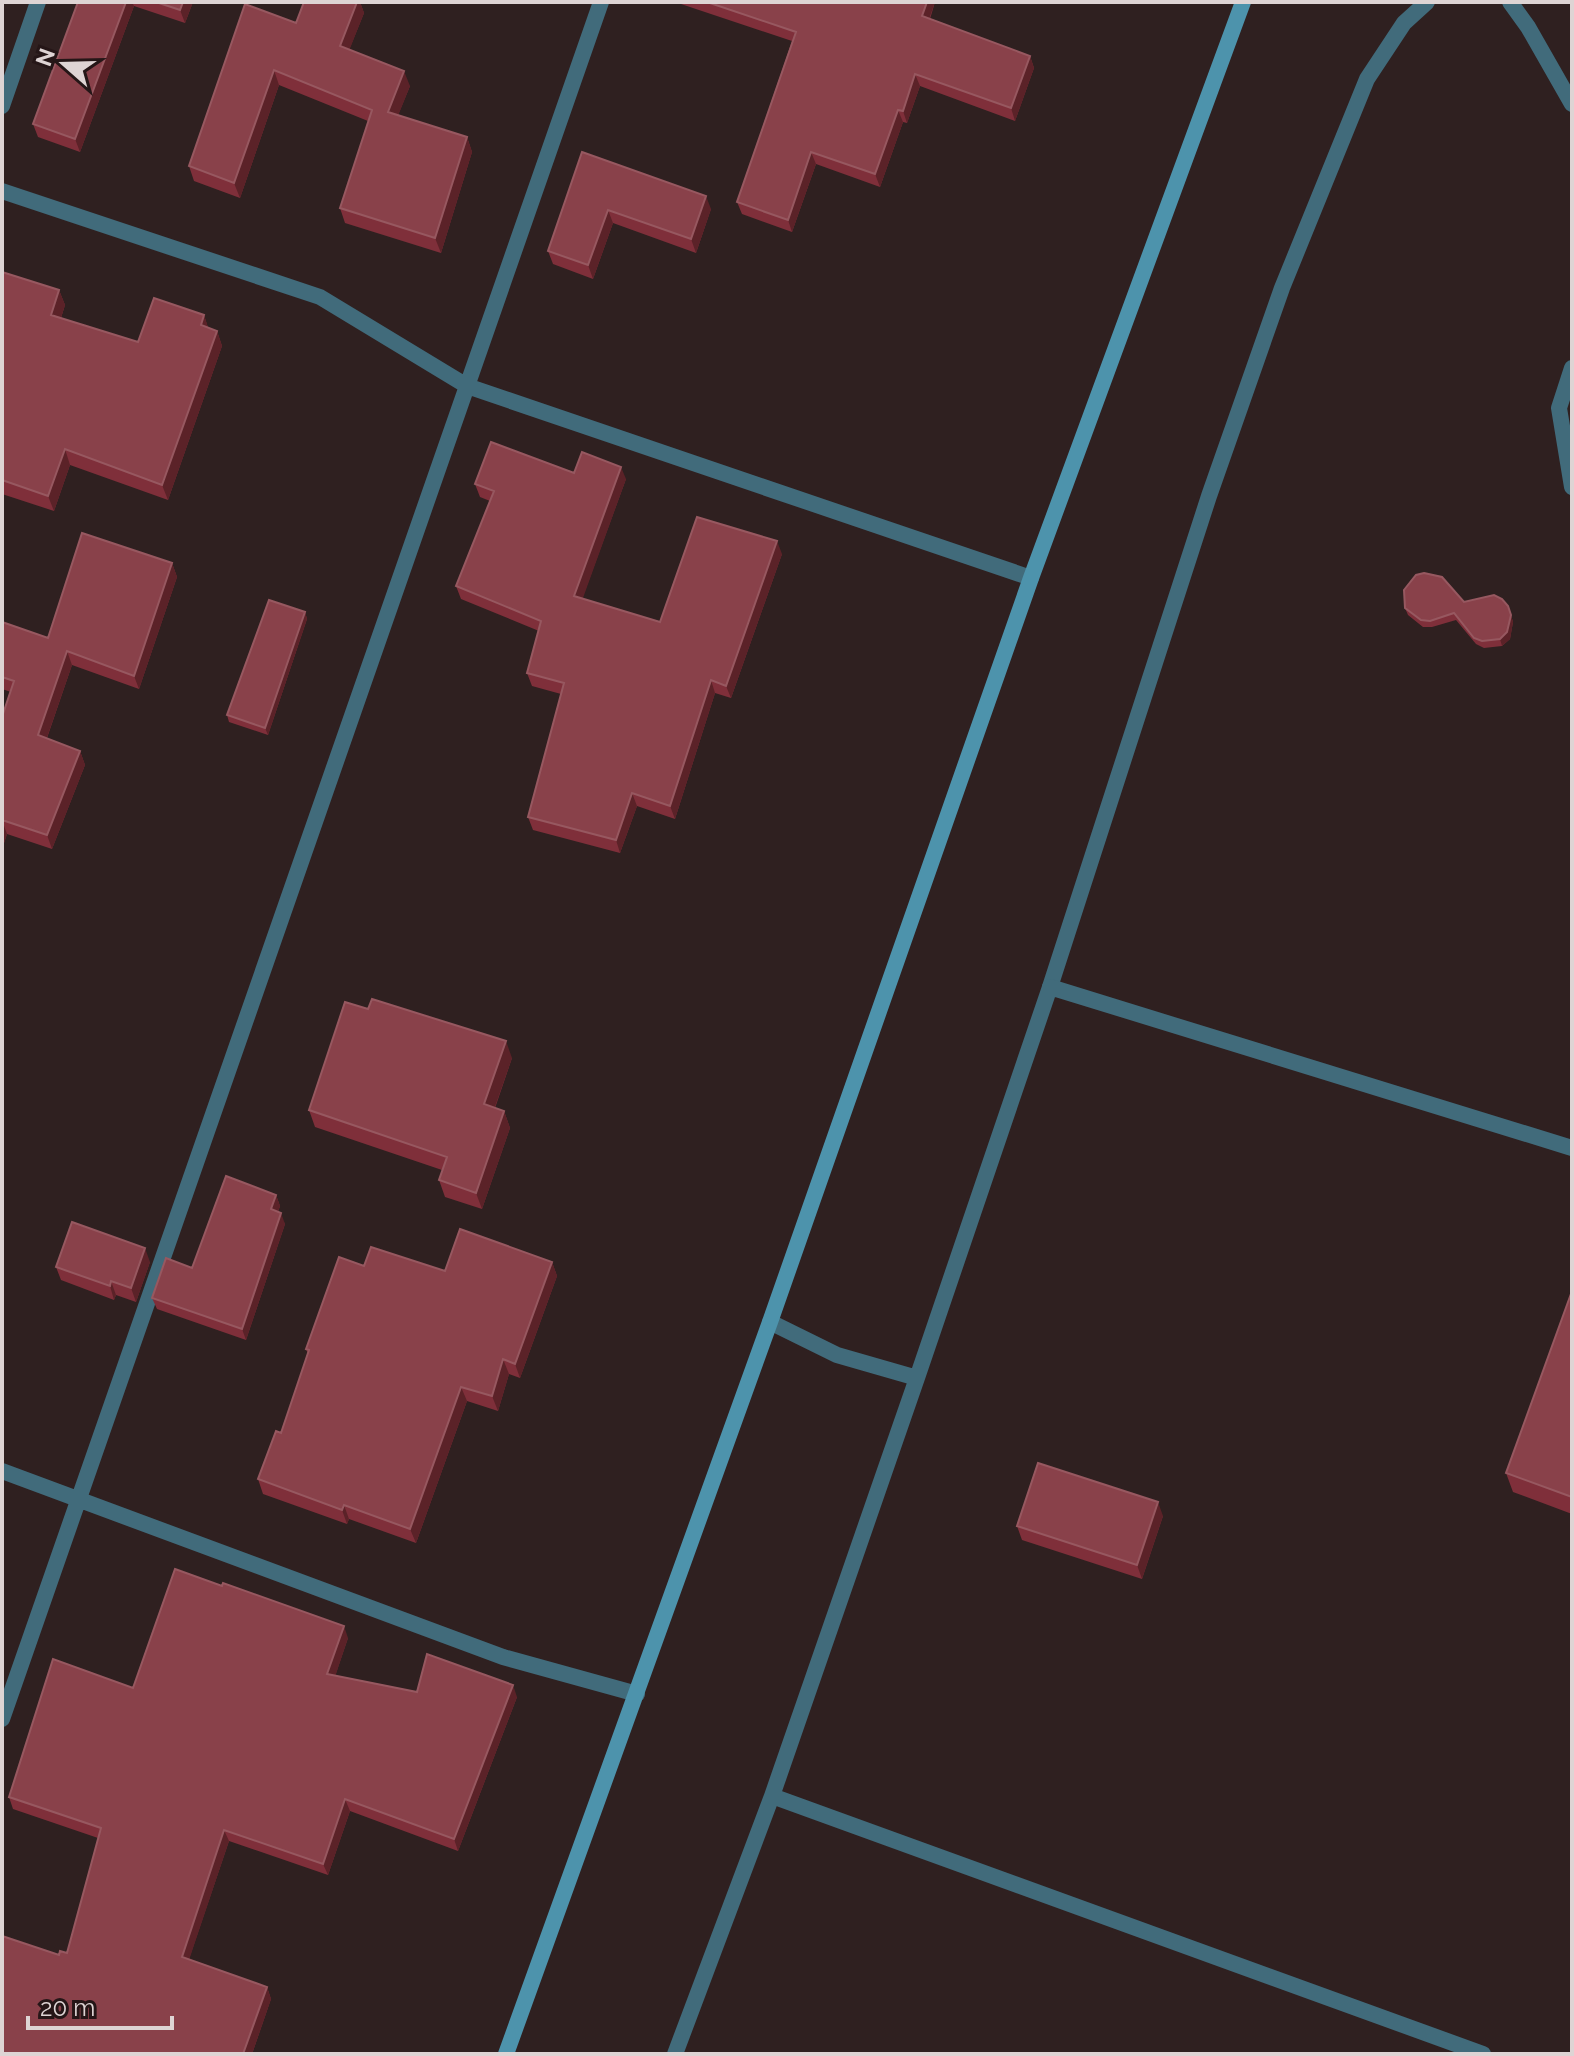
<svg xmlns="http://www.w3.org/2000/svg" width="1574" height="2056" viewBox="0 0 1574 2056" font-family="Raleway,sans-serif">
  <rect width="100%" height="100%" fill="#2f2020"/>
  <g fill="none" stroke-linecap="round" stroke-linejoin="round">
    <path stroke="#416b7b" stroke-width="16" d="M 1510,2 L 1528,27 L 1572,104
      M 1572,368 L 1559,408 L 1572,487
      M 1050,987 L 1209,496 L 1282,288 L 1367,79 L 1404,23 L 1427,2"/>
    <path stroke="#416b7b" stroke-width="16" d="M 2,106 L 38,2
      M 2,191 L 320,297 L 467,386 L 1031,578
      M 770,1322 L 837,1355 L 917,1378 L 1050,987 L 1572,1148
      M 917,1378 L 772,1796 L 1483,2054
      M 2,1471 L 503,1657 L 637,1694
      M 2,1719 L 601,2
      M 675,2054 L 772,1796"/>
    <path stroke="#4d93ac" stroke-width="16" d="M 506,2054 L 770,1322 L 1031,578 L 1243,2"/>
  </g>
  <path fill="#7f2f3a" d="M 78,2 L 193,2 L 185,23 L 134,6 L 80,152 L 38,137 L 33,124 Z
    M 304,2 L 360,2 L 364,13 L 349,50 L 410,86 L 398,115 L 467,137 L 472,152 L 441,253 L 345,223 L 340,208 L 368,121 L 279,85 L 240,198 L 194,181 L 189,166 L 296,23 Z
    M 675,2 L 935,2 L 930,19 L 1030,56 L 1034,68 L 1015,121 L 920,86 L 907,123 L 903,122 L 880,187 L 816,164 L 792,232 L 742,214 L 737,202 L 792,41 Z
    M 582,152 L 711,209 L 696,253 L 613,223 L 593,279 L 553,264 L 548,251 Z
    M 2,272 L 59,290 L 65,305 L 61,318 L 138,342 L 204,315 L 208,328 L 217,331 L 222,346 L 168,500 L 70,465 L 54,511 L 2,494 Z
    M 574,473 L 626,479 L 582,599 L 660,622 L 782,554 L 731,698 L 715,693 L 675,819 L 637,806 L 620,853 L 533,830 L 528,817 L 561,694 L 532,686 L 527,673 L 539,631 L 461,599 L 456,586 L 490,501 L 480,497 L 475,484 Z
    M 172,563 L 177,577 L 139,689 L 72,665 L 47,738 L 80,751 L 85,765 L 52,849 L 7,834 L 2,849 L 2,717 L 11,692 L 2,689 L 2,622 L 48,638 Z
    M 1464,602 L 1508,606 L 1513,622 L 1510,639 L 1502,646 L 1484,648 L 1476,644 L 1456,620 L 1432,627 L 1423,627 L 1408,615 L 1405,608 Z
    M 305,612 L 307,619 L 268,735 L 229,722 L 227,715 Z
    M 512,1058 L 495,1108 L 504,1111 L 510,1128 L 482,1209 L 445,1197 L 439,1180 L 442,1170 L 315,1127 L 309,1110 Z
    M 276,1195 L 280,1206 L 278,1212 L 285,1224 L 246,1340 L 157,1309 L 152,1298 L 192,1268 Z
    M 150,1262 L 136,1302 L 116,1295 L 114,1300 L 61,1280 L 56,1267 Z
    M 552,1262 L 557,1276 L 520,1378 L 509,1374 L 498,1411 L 467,1401 L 416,1543 L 349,1519 L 347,1524 L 263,1494 L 258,1479 L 281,1433 L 308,1354 L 306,1349 L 364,1266 L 445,1271 Z
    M 1572,1291 L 1572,1514 L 1513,1492 L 1506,1473 Z
    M 1163,1516 L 1142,1579 L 1022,1540 L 1017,1526 Z
    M 348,1638 L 335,1676 L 417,1692 L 517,1697 L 458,1851 L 350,1811 L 328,1875 L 229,1841 L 189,1959 L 267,1987 L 271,1999 L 252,2054 L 2,2054 L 59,1955 L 67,1953 L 98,1838 L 13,1809 L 9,1797 L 133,1688 Z"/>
  <path fill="#5b2228" d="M 126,2 L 132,2 L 134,6 L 80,152 L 75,139 Z
    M 183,2 L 193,2 L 185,23 L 180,10 Z
    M 357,2 L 360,2 L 364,13 L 345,61 L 340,46 Z
    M 927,2 L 935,2 L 926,28 L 922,16 Z
    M 1030,56 L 1034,68 L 1015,121 L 1011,108 Z
    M 274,70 L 279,85 L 240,198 L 234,183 Z
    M 404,71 L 410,86 L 394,126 L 388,112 Z
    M 915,74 L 920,86 L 907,123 L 903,111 Z
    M 898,110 L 903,122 L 880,187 L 875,174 Z
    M 467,137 L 472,152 L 441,253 L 435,238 Z
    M 811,152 L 816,164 L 792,232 L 788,220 Z
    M 706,196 L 711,209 L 696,253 L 691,239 Z
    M 608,210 L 613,223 L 593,279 L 588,265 Z
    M 59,290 L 65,305 L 57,330 L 51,315 Z
    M 204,315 L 209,330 L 201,325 Z
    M 217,331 L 222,346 L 168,500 L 162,485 Z
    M 65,449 L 70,465 L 54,511 L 48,496 Z
    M 621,467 L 626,479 L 579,609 L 574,596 Z
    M 777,541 L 782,554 L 731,698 L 726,686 Z
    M 172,563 L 177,577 L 139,689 L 134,676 Z
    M 305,612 L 307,619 L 268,735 L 265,728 Z
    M 1511,615 L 1513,622 L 1510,639 L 1502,646 L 1500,639 Z
    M 67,651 L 72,665 L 43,749 L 38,735 Z
    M 711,680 L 715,693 L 675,819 L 670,806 Z
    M 80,751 L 85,765 L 52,849 L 47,835 Z
    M 632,793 L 637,806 L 620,853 L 616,840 Z
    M 2,820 L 7,834 L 2,849 Z
    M 506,1041 L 512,1058 L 490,1121 L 484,1104 Z
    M 504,1111 L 510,1128 L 482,1209 L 476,1193 Z
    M 276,1195 L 280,1206 L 275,1220 L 271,1209 Z
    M 281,1213 L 285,1224 L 246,1340 L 242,1329 Z
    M 145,1248 L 150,1262 L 136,1302 L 131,1288 Z
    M 552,1262 L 557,1276 L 520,1378 L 515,1364 Z
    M 111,1281 L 116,1295 L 114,1300 L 110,1286 Z
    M 503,1359 L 509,1374 L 498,1411 L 492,1396 Z
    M 461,1387 L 467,1401 L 416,1543 L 410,1529 Z
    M 1158,1502 L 1163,1516 L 1142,1579 L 1137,1565 Z
    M 344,1505 L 349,1519 L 347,1524 L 342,1510 Z
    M 344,1626 L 348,1638 L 332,1686 L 327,1674 Z
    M 513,1685 L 517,1697 L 458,1851 L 454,1839 Z
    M 345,1799 L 350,1811 L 328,1875 L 323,1864 Z
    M 224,1830 L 229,1841 L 186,1969 L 182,1957 Z
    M 267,1987 L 271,1999 L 252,2054 L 243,2054 Z"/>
  <path fill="#89414a" stroke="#975860" stroke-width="2" d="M 78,2 L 126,2 L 75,139 L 33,124 Z
    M 156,2 L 183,2 L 180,10 Z
    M 304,2 L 357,2 L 340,46 L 404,71 L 388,112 L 467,137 L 435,238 L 340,208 L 372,110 L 274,70 L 234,183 L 189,166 L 245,4 L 296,23 Z
    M 707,2 L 927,2 L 922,16 L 1030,56 L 1011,108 L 915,74 L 903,111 L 898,110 L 875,174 L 811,152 L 788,220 L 737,202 L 796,32 Z
    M 582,152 L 706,196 L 691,239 L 608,210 L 588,265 L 548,251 Z
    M 2,272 L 59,290 L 51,315 L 138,342 L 154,298 L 204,315 L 201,325 L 217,331 L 162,485 L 65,449 L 48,496 L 2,480 Z
    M 491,442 L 574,473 L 582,452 L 621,467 L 574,596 L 660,622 L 697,517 L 777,541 L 726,686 L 711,680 L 670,806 L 632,793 L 616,840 L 528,817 L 564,683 L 527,673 L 541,621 L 456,586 L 494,491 L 475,484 Z
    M 82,533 L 172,563 L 134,676 L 67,651 L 38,735 L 80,751 L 47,835 L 2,820 L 2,821 L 2,717 L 14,681 L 2,677 L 2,622 L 48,638 Z
    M 1424,573 L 1442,577 L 1464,602 L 1494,595 L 1502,599 L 1508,606 L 1511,615 L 1507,632 L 1500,639 L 1482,641 L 1474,638 L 1454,613 L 1430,621 L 1421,620 L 1405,608 L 1404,590 L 1416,575 Z
    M 269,600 L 305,612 L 265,728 L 227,715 Z
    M 372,999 L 506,1041 L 484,1104 L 504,1111 L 476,1193 L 439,1180 L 447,1157 L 309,1110 L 345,1002 L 368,1009 Z
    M 226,1176 L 276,1195 L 271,1209 L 281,1213 L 242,1329 L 152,1298 L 166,1258 L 192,1268 Z
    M 72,1222 L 145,1248 L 131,1288 L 111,1281 L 110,1286 L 56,1267 Z
    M 460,1229 L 552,1262 L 515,1364 L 503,1359 L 492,1396 L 461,1387 L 410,1529 L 344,1505 L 342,1510 L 258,1479 L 276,1431 L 281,1433 L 309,1350 L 306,1349 L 339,1257 L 364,1266 L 371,1247 L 445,1271 Z
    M 1572,1291 L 1572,1497 L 1506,1473 Z
    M 1038,1463 L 1158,1502 L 1137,1565 L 1017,1526 Z
    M 175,1569 L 222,1586 L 223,1583 L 344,1626 L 327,1674 L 417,1692 L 427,1654 L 513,1685 L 454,1839 L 345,1799 L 323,1864 L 224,1830 L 182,1957 L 267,1987 L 243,2054 L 2,2054 L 2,1936 L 59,1955 L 60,1951 L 67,1953 L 101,1828 L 9,1797 L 53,1659 L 133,1688 Z"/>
  <rect width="1574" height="2056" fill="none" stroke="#ded4d4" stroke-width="8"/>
  <g transform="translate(64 64) rotate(290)" stroke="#251617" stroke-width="6" paint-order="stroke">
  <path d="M0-6L14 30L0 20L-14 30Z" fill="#ded4d4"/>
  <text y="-12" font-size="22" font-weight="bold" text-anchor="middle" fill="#ded4d4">N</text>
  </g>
  <path d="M28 2016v12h144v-12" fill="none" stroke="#ded4d4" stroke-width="4"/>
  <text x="40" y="2016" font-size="24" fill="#ded4d4" stroke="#251617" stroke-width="6" paint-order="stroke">20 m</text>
</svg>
